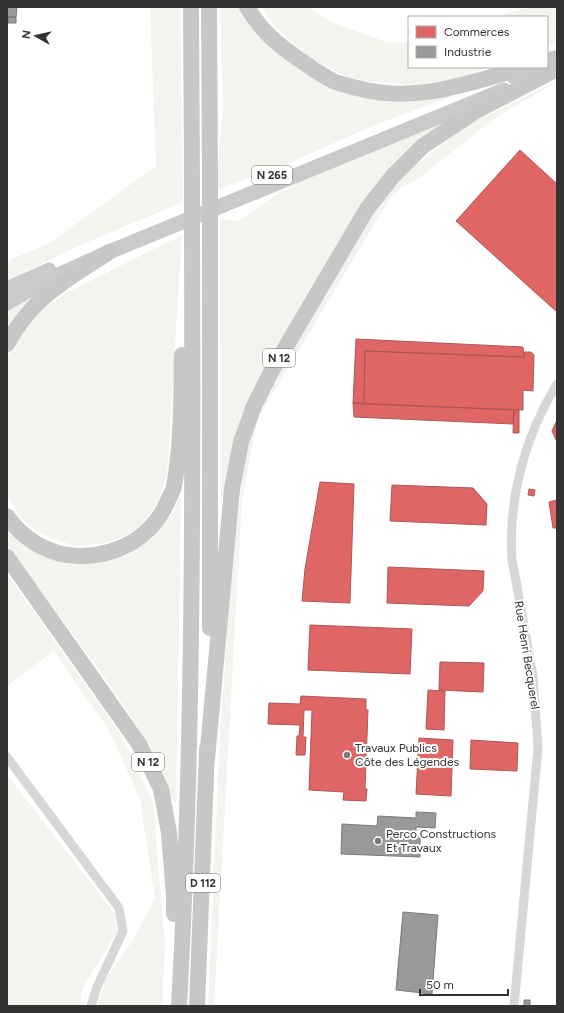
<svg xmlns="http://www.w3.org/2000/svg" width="564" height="1013" viewBox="0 0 564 1013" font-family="Figtree,sans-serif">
  <rect width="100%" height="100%" fill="#fff"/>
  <path fill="#f1f5ed" d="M 150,7 L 180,7 L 183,202 L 78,246 L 7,281 L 7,261 L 48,244 L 156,166 Z
    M 220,7 L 241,7 L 349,92 L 479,86 L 372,126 L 285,165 L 218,189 L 219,142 L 223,110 Z
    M 262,7 L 308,7 L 333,23 L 389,43 L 409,42 L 409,67 L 489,67 L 461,78 L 415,85 L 355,81 L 308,57 L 272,24 Z
    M 527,7 L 557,7 L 557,43 L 547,46 L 547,17 L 497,17 Z
    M 557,81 L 557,82 L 495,118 L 419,178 L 402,187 L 390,198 L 258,418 L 242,499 L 214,1006 L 208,1006 L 219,753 L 229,607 L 245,446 L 258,408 L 392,183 L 468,125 Z
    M 479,101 L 413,149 L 269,364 L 227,497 L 221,497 L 220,219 L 238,221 L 267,201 L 322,168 Z
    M 182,235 L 167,473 L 160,498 L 143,523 L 127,535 L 102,544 L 75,546 L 45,536 L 23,521 L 7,495 L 7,357 L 31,319 L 64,294 Z
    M 40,291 L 7,331 L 7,307 Z
    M 179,498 L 181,499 L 176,801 L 171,801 L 163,774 L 151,747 L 101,672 L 7,546 L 7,524 L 79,563 L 126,556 L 152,538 L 173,513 Z
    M 7,574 L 121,735 L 153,802 L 165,945 L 162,1006 L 97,1006 L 106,979 L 133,940 L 155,899 L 140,799 L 110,732 L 54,651 L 7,686 Z
    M 7,775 L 115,914 L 117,932 L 82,989 L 80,1006 L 7,1006 Z"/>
  <path fill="#e06666" stroke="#ac5757" d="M 520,150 L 557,184 L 557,312 L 456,221 Z
    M 356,339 L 523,347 L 524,357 L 365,351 L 364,404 L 353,403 Z
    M 365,351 L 524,357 L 524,352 L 531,352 L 534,355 L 533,391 L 523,390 L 523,410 L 364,404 Z
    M 353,403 L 514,410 L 513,424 L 354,417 Z
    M 514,410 L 519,410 L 519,433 L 513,433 Z
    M 557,420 L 557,442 L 552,431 Z
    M 320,482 L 354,484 L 350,603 L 302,601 L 305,569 Z
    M 392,485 L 473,488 L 487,504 L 486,525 L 390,521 Z
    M 529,489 L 535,490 L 534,496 L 528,495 Z
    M 557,500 L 557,528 L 553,528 L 549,502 Z
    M 388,567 L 484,571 L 483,591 L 469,606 L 387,603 Z
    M 310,625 L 412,629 L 410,674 L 308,670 Z
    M 440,662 L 484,663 L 483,692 L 439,690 Z
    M 428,690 L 445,691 L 444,730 L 426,729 Z
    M 301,696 L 366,699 L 366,710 L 368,710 L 365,789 L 367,789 L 366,801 L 343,800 L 344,792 L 309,790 L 312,710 L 304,710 L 303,737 L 306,737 L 305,755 L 296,755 L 297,736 L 299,736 L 300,725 L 268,724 L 269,703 L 300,704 Z
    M 419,738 L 453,740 L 451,796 L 416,794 Z
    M 471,740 L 518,743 L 517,771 L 470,769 Z"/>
  <path fill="#999" stroke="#7a7a7a" d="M 7,7 L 17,7 L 16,17 L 7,17 Z
    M 8,17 L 16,17 L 16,23 L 8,23 Z
    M 416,812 L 436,813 L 435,828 L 416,827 L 416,837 L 420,837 L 420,857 L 341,854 L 342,824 L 377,826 L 378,816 L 416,818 Z
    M 403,912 L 438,915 L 432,994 L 396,990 Z
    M 524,1000 L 530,1000 L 530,1006 L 524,1006 Z"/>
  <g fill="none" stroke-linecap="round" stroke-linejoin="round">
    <path stroke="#d7d7d7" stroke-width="9" d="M 7,757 L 119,908 L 123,931 L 97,987 L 91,1006
      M 514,1006 L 538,748 L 533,676 L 512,559 C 508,498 525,436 557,384"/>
    <path stroke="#cacaca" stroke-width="15" d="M 514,77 L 539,67
      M 7,289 L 49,270
      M 7,303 L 45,281 L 109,252 L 504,90"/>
    <path stroke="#c7c7c7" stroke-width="16" d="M 191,7 L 192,184
      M 209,7 L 210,177
      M 247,7 C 261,31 278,45 300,60 C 311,68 322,75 333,81 C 340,84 349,86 357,88 C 416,104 469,83 526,67
      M 547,61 L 557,58
      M 210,232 L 210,628
      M 7,344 C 32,297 67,280 109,252
      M 7,516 C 23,540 52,557 82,556 C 120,555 151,537 167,503 C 169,497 173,492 174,486 C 182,444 181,398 182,355
      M 7,557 L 139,744 L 161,789 L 169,833 L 174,896 L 174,914
      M 207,759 L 232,489 L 241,442 L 254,406 L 271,372 L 367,209 L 392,177 L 423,146 L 476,111 L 557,69
      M 179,1006 C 193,751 193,496 192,240
      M 197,1006 L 207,749"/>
    <path stroke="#c7c7c7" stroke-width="16" d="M 192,184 L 192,240
      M 210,232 L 210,177"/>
  </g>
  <g fill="#7a7a7a" stroke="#fff" stroke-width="1.5">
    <circle cx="347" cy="755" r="4"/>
    <circle cx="378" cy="841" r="4"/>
  </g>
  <g text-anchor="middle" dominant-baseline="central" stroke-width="4" stroke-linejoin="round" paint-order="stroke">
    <g fill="#fff" stroke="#707070" stroke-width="1">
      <rect x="252" y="166" width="40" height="18" rx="3"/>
      <rect x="263" y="349" width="32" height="18" rx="3"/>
      <rect x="132" y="753" width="32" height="18" rx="3"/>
      <rect x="186" y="874" width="34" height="18" rx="3"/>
    </g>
    <g font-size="11" font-weight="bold" fill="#333">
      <text x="272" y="175">N 265</text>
      <text x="279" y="358">N 12</text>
      <text x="148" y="762">N 12</text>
      <text x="203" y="883">D 112</text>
    </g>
    <g font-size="12" fill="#333" stroke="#fff">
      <text transform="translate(527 655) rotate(81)">Rue Henri Becquerel</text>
    </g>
    <g font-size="12" fill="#333" stroke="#fff" text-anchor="start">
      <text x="355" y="748">Travaux Publics<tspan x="355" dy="14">Côte des Légendes</tspan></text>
      <text x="386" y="834">Perco Constructions<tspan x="386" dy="14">Et Travaux</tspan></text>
    </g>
  </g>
  <rect width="564" height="1013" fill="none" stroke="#333333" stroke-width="16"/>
  <rect x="408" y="16" width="140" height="52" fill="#ffffff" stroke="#adadad"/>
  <rect x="416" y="26" width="20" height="12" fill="#e06666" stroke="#adadad"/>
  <text x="444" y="36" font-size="12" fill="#333333">Commerces</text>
  <rect x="416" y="46" width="20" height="12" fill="#999999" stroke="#adadad"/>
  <text x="444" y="56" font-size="12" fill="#333333">Industrie</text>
  <g transform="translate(36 36) rotate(278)" stroke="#ffffff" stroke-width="3" paint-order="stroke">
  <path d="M0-3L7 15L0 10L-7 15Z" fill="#333333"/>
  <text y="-6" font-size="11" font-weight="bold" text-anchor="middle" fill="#333333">N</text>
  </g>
  <path d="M420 989v6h88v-6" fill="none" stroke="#333333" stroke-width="2"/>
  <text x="426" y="989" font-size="12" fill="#333333" stroke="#ffffff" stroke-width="3" paint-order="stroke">50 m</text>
</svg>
